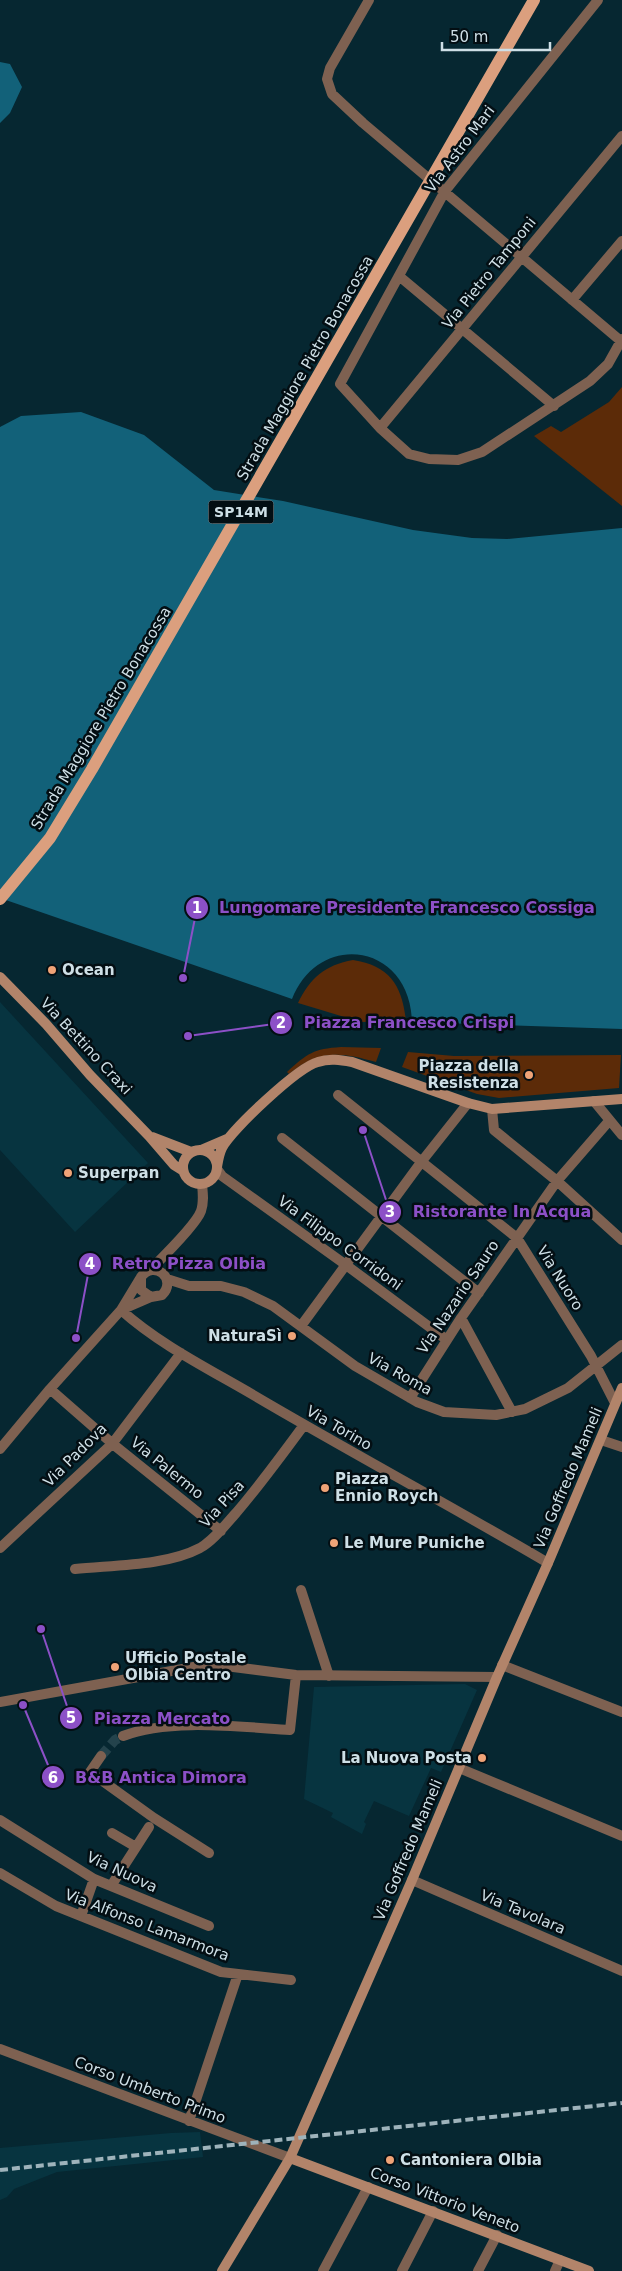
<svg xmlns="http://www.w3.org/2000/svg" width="622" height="2271" viewBox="0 0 622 2271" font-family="'DejaVu Sans',sans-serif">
  <rect width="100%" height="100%" fill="#062731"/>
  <path fill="#073440" d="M 0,1002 L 148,1163 L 75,1232 L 0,1150 Z
    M 465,1684 L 477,1690 L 441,1772 L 431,1768 L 409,1816 L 374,1801 L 364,1822 L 366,1824 L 362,1834 L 331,1817 L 333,1813 L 304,1799 L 314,1687 Z
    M 200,2132 L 203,2157 L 57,2172 L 14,2189 L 7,2197 L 0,2200 L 0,2148 L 171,2133 Z"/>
  <path fill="#5c2b08" d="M 622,387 L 622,506 L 534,436 L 551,426 L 561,432 L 609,402 Z
    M 353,960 C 390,966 402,985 406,1021 L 361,1022 L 298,1003 C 310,978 325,965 353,960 Z
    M 341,1047 L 381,1048 L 376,1062 C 341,1052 319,1049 289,1074 L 287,1072 C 308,1053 313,1049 341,1047 Z
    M 408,1052 L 454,1056 L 621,1055 L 619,1088 L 499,1098 L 477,1094 L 402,1067 Z"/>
  <path fill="#126179" d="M 0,62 L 10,64 L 22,87 L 10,113 L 0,123 Z
    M 81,412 L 144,435 L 214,490 L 283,501 L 413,530 L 472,538 L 507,539 L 622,528 L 622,1029 L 412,1022 C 410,943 319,930 292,999 L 0,898 L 0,427 L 21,416 Z"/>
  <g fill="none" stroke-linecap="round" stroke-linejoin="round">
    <path stroke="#24434c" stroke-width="10" stroke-dasharray="10 5" stroke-linecap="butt" d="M 101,1756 L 115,1740 L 123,1736"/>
    <path stroke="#7e6151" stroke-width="10" d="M 369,0 L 330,68 L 327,79 L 332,94 L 363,123 L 622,342
      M 598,0 L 445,191 L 340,384 L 380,428 L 409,454 L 429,459 L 458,460 L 482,452 L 590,381 L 608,364 L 622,339
      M 399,276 L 554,406
      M 572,300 L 622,241
      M 380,428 L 622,136
      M 338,1095 L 517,1238 L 591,1356 L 615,1403
      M 594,1101 L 622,1135
      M 492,1109 L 494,1130 L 557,1181 L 622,1240
      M 282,1138 L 479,1293
      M 217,1169 L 222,1176 L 346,1265 L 447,1340
      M 150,1270 C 161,1259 196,1225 201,1211 C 204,1202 203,1194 202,1184
      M 167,1279 L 189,1286 L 221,1286 L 244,1292 L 273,1306 L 355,1366 L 417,1402 L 444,1412 L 496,1415 L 525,1409 L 568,1388 L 622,1345
      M 121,1310 C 160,1345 209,1369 255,1396 C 352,1453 451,1506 548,1563
      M 121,1310 L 151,1297
      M 461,1318 L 512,1412
      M 301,1326 L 422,1161 L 468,1103
      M 50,1389 L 114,1445 L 221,1531
      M 410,1398 L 461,1318 L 557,1181 L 609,1121
      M 601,1440 L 622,1447
      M 0,1449 L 50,1389 L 121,1310 L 141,1277 C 154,1259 178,1279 162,1295 L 151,1297 L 141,1290 L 141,1277
      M 0,1548 L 112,1444 L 181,1353
      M 75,1569 C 114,1565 166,1566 200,1548 C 214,1540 225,1525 236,1513 C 260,1485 282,1455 304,1425
      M 301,1590 L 329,1676
      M 502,1665 L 622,1712
      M 0,1702 L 210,1664 L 296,1675 L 497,1677
      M 123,1736 C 168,1718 241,1727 290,1730 L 296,1675
      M 101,1756 L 90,1772 L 154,1818 L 209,1853
      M 459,1768 L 622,1836
      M 0,1820 L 94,1879 L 209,1926
      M 112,1833 L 136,1847
      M 0,1873 L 56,1906 L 221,1972 L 291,1980
      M 412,1880 L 622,1971
      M 111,1886 L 149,1827
      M 81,1916 L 94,1879
      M 0,2049 L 290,2158
      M 189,2121 L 238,1974
      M 323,2271 L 368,2187
      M 402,2271 L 433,2211
      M 478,2271 L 497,2235
      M 555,2271 L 560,2260"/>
    <path stroke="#b2846a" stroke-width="10" d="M 0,977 L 46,1024 L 90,1075 L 149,1136 L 174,1165 L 182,1170
      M 152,1137 L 191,1152
      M183 1167a17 17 0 1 1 34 0a17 17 0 1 1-34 0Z
      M 201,1150 L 229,1138
      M 217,1167 C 218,1161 219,1154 222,1148 C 231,1130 298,1067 318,1062 C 329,1058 341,1060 352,1062 L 468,1103 L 492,1109 L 622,1099
      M 290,2158 L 589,2271
      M 222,2271 L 290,2158 L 412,1880 L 497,1677 L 548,1563 L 622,1388"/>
    <path stroke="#db9f7e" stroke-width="12" d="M 0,899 L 50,838 L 92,769 L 534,0"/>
    <path stroke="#9eb3bb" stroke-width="4" stroke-dasharray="8 4" stroke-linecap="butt" d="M 0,2170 L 622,2103"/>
  </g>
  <g fill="#efa377" stroke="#030e13" stroke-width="2">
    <circle cx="52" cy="970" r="5"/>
    <circle cx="529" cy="1075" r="5"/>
    <circle cx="68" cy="1173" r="5"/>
    <circle cx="292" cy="1336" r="5"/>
    <circle cx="325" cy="1488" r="5"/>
    <circle cx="334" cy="1543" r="5"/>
    <circle cx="115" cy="1667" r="5"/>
    <circle cx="482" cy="1758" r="5"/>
    <circle cx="390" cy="2160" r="5"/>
  </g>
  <g text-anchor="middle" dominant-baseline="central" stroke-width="5" stroke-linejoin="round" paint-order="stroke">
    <rect fill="#030e13" stroke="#91a0a7" stroke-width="1" x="208.5" y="500.5" width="65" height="23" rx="4"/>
    <g font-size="14" font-weight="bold" fill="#cedfe6">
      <text x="241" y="512">SP14M</text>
    </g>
    <g font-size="15" fill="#cedfe6" stroke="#030e13">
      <text transform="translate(460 149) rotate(-53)">Via Astro Mari</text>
      <text transform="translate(489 273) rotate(-51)">Via Pietro Tamponi</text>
      <text transform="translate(305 368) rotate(-60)">Strada Maggiore Pietro Bonacossa</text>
      <text transform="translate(101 718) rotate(-59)">Strada Maggiore Pietro Bonacossa</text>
      <text transform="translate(86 1046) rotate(47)">Via Bettino Craxi</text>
      <text transform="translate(340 1243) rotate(36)">Via Filippo Corridoni</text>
      <text transform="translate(560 1278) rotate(58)">Via Nuoro</text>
      <text transform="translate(458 1297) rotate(-56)">Via Nazario Sauro</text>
      <text transform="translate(400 1374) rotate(29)">Via Roma</text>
      <text transform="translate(339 1428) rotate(30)">Via Torino</text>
      <text transform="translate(75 1455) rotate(-45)">Via Padova</text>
      <text transform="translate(167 1468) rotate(39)">Via Palermo</text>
      <text transform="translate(568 1478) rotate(-67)">Via Goffredo Mameli</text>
      <text transform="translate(222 1504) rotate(-48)">Via Pisa</text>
      <text transform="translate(408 1850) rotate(-67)">Via Goffredo Mameli</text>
      <text transform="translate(122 1872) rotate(25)">Via Nuova</text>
      <text transform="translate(523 1912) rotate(23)">Via Tavolara</text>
      <text transform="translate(147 1925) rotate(21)">Via Alfonso Lamarmora</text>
      <text transform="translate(150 2090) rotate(21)">Corso Umberto Primo</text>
      <text transform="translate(445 2200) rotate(21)">Corso Vittorio Veneto</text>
    </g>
    <g font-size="15" font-weight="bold" fill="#cedfe6" stroke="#030e13" text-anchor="start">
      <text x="62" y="970">Ocean</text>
      <text x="519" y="1066" text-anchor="end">Piazza della<tspan x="519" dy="17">Resistenza</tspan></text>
      <text x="78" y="1173">Superpan</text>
      <text x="282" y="1336" text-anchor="end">NaturaSì</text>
      <text x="335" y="1479">Piazza<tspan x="335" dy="17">Ennio Roych</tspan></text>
      <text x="344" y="1543">Le Mure Puniche</text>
      <text x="125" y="1658">Ufficio Postale<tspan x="125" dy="17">Olbia Centro</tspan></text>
      <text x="472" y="1758" text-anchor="end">La Nuova Posta</text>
      <text x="400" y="2160">Cantoniera Olbia</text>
    </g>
  </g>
  <path fill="none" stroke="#8c50c7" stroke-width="2" d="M183 978L197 908M188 1036L281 1023M363 1130L390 1212M76 1338L90 1264M41 1629L71 1718M23 1705L53 1777"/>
  <g fill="#8c50c7" stroke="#030e13" stroke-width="2">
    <circle cx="183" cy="978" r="5"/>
    <circle cx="188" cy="1036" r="5"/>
    <circle cx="363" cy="1130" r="5"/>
    <circle cx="76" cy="1338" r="5"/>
    <circle cx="41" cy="1629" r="5"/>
    <circle cx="23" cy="1705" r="5"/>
    <circle cx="197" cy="908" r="12"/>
    <circle cx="281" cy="1023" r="12"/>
    <circle cx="390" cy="1212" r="12"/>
    <circle cx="90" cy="1264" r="12"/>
    <circle cx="71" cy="1718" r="12"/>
    <circle cx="53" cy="1777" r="12"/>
  </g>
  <g font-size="15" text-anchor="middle" font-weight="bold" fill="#fff">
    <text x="197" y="913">1</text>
    <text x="281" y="1028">2</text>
    <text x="390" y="1217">3</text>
    <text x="90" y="1269">4</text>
    <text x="71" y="1723">5</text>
    <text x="53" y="1783">6</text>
  </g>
  <g font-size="16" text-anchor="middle" font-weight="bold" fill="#8c50c7" stroke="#030e13" stroke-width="5" stroke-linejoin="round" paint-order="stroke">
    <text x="407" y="913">Lungomare Presidente Francesco Cossiga</text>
    <text x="409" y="1028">Piazza Francesco Crispi</text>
    <text x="502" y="1217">Ristorante In Acqua</text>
    <text x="189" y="1269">Retro Pizza Olbia</text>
    <text x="162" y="1724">Piazza Mercato</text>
    <text x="161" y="1783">B&amp;B Antica Dimora</text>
  </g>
  <path d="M442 42v8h108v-8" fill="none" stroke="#cedfe6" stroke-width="2.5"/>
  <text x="450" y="42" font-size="15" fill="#cedfe6" stroke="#030e13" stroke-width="4" paint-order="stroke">50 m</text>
</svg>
